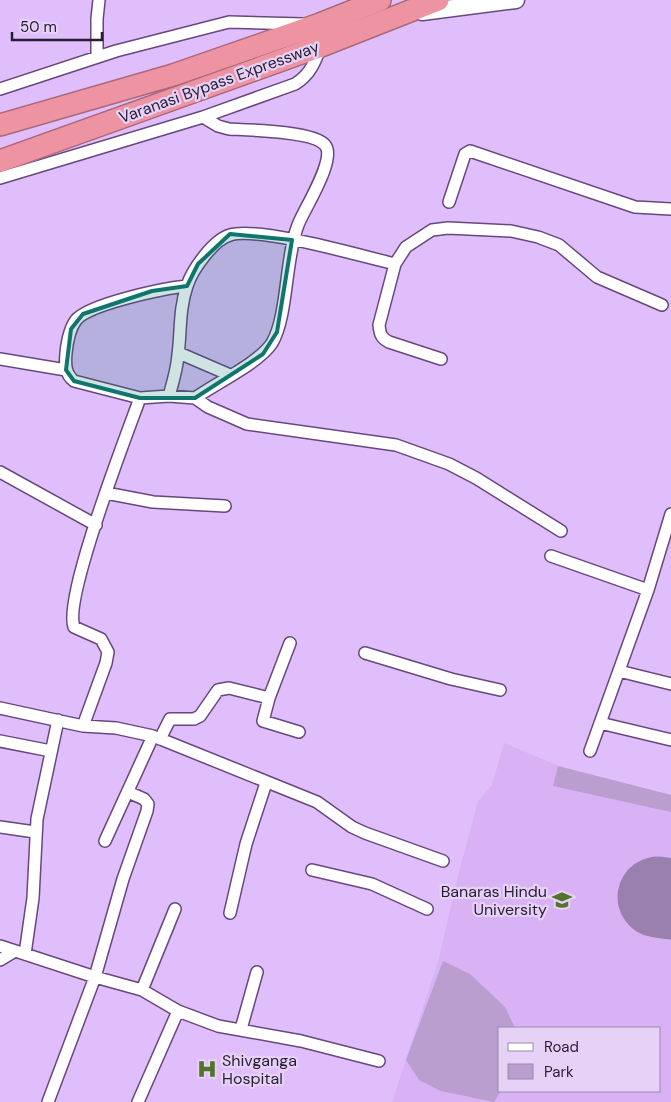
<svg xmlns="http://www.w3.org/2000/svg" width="671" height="1102" viewBox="0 0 671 1102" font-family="'DM Sans',sans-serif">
  <rect width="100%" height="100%" fill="#e0befb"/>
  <path fill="#d8b2f5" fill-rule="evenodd" d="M 504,743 L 559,766 L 671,795 L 671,1102 L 392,1102 L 438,962 L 459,872 L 478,801 L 492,785 ZM 500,1028 L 660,1028 L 660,1091 L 500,1091 Z"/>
  <path fill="#b99ecf" d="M 558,766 L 671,795 L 671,812 L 553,786 Z
    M 443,961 L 470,974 L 505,1007 L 515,1028 L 500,1028 L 501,1091 L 494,1102 L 441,1091 L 419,1080 L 406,1060 Z"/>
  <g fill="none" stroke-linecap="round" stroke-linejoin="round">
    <path stroke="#9a80ae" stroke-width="81" d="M 658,897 L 671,899"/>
    <defs>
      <path id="street" d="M 97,57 L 97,19 L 99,0
        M 0,89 L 116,51 L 229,22 L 303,24
        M 0,178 L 203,117 L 295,84 C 310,75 315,62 321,46
        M 449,202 L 465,154 L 470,151 L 635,207 L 671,209
        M 187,286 C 165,288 89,304 76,320 C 70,328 67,343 66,353 C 65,364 65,374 74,381 L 140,398 L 169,396 L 195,398 L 208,407 L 247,424 L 396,445 L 449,464 L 476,478 L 561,531
        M 179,353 L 230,375
        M 0,359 L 66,370
        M 441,359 L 389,342 C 381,338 380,334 379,325 L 395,264 L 406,247 L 432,230 L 448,228 L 511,231 L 538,237 L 559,245 L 597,277 L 662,305
        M 169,396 C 173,382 177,369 178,355 C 181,332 179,309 187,286 C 192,270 213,240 230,235 C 258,226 361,256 395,264
        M 195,398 C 216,383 259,363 272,343 C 288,316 285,258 298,225 C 304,209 337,159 325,145 C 314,131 247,130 229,129 L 218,126 L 203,117
        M 0,472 L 96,525
        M 106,493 L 153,502 L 225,506
        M 551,556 L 648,590
        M 290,643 L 269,698 L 263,721 L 299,732
        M 365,653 L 451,679 L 500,690
        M 619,671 L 671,684
        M 0,708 L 83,726 L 116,728 L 153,736 L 317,802 L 352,827 L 365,833 L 443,861
        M 600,723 L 671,740
        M 83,726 L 106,663 L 108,652 L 101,639 L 74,627 C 63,598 127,434 140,398
        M 160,739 L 170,719 L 194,719 L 200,716 L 218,690 L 229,688 L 269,698
        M 0,741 L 51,751
        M 590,751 L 648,590 L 671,514
        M 0,827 L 35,832
        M 105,841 L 153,736
        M 312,870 L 372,884 L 427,909
        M 230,913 L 246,844 L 266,783
        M 0,946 L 95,977 L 142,990 L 178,1011 L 218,1026 L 301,1041 L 379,1061
        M 25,954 L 33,898 L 37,819 L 58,720
        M 0,960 L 15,951
        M 142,990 L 175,909
        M 241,1029 L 257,972
        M 48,1102 L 95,977 L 123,879 L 147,811 L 148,804 L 144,799 L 128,792
        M 138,1102 L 178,1011"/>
      <path id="secondary" d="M 422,12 L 516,0"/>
      <path id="highway" d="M 0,125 L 173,75 L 320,24 L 380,0
        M 0,161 L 321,46 L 438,0"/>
    </defs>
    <use href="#street" stroke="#66487d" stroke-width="14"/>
    <use href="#secondary" stroke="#66487d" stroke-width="19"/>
    <use href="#highway" stroke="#a9697b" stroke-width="24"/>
    <use href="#street" stroke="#fff" stroke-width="11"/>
    <use href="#secondary" stroke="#fff" stroke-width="16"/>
    <use href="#highway" stroke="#ee93a2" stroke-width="21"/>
  </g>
  <path fill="#0f766e" fill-opacity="0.2" stroke="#0f766e" stroke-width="4" stroke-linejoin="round" d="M 230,234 L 292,240 L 277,332 L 263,354 L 195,398 L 140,398 L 74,381 L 66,370 L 71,329 L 83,314 L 152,291 L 187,286 L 198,264 Z"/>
  <defs>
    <symbol id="university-bare" viewBox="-9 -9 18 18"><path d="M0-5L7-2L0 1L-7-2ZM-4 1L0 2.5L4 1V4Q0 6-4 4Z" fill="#527329" stroke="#e6d2f7" stroke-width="2.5" paint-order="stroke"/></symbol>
    <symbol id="hospital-bare" viewBox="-9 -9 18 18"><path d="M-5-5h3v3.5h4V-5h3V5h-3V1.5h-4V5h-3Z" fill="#527329" stroke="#e6d2f7" stroke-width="2.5" paint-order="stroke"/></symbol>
  </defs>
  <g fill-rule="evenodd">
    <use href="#university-bare" x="548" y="886" width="28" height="28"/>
    <use href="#hospital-bare" x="193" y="1055" width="28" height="28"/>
  </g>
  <g text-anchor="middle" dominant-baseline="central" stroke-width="4.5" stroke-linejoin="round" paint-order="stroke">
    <g font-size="16" fill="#291c32" stroke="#e6d2f7">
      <text transform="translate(219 82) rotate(-20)">Varanasi Bypass Expressway</text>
    </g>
    <g font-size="16" fill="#291c32" stroke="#e6d2f7" text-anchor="end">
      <text x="547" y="891">Banaras Hindu<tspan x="547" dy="18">University</tspan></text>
      <text x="222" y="1060" text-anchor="start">Shivganga<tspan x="222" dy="18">Hospital</tspan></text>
    </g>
  </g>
  <rect x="498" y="1027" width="162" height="65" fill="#e6d2f7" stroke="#9a89a8"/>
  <rect x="508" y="1043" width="25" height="8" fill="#ffffff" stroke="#9a89a8"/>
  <text x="544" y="1052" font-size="15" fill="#291c32">Road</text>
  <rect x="508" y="1064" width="25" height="15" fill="#b99ecf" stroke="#9a89a8"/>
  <text x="544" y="1077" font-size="15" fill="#291c32">Park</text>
  <path d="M12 32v8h90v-8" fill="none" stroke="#291c32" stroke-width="2.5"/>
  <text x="20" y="32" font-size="15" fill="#291c32" stroke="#e6d2f7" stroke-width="4" paint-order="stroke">50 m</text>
</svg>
